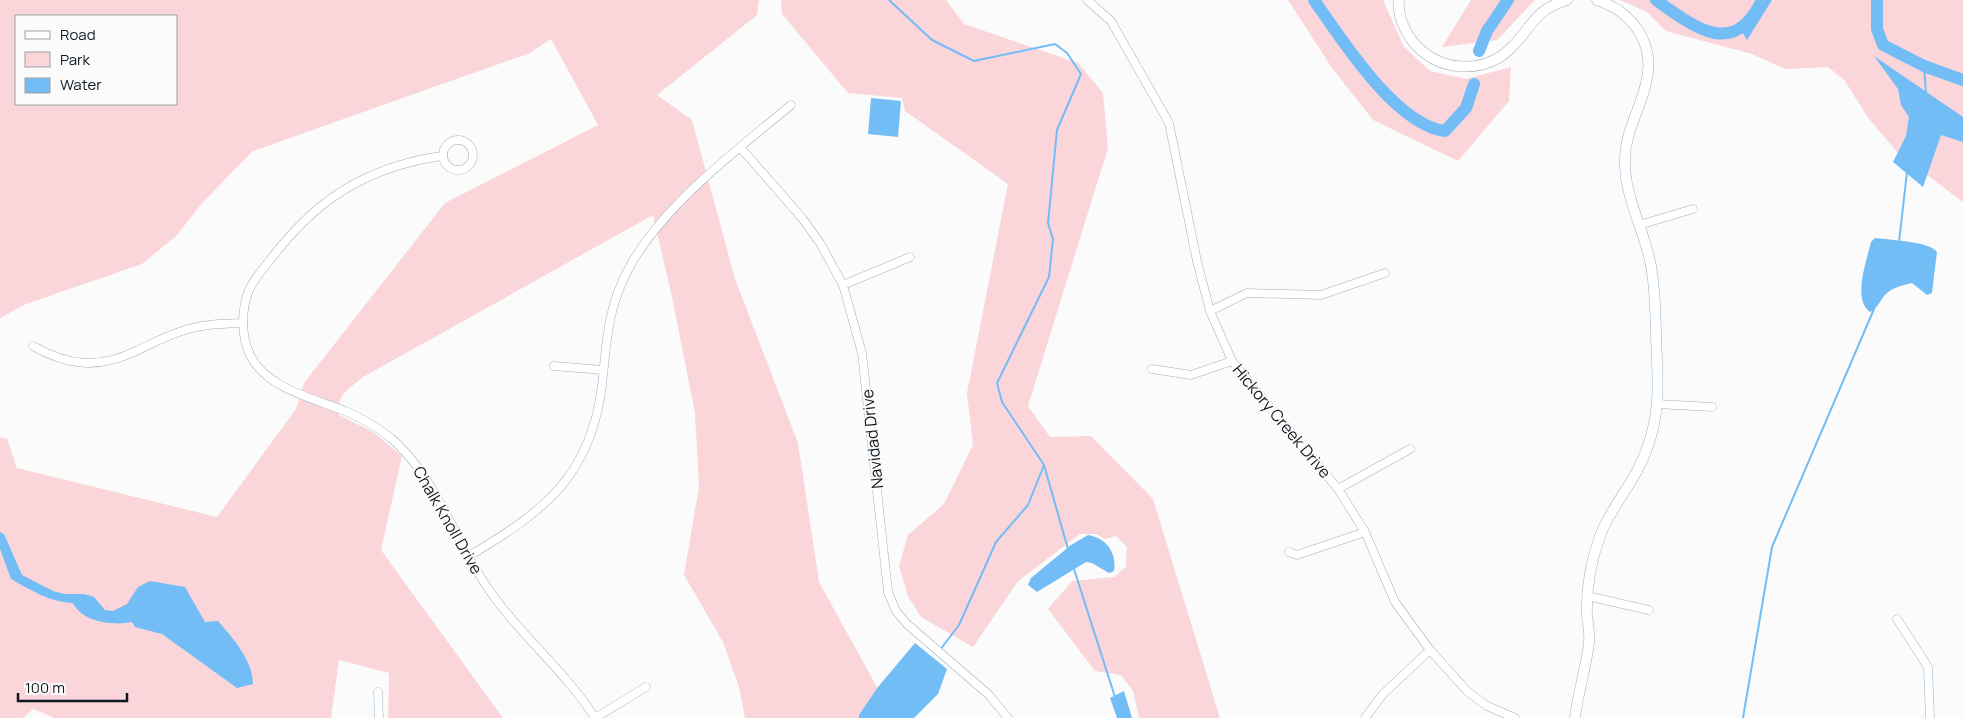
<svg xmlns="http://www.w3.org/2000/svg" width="1963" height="718" viewBox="0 0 1963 718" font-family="Manrope,sans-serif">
  <rect width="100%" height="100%" fill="#fbfbfb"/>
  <path fill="#fad5d9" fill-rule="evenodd" d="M 0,0 L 759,0 L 757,15 L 657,95 L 692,120 L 735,279 L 798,443 L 819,582 L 894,718 L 745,718 L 739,687 L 723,642 L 684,575 L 699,487 L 695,413 L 672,297 L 653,215 L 363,377 C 348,390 337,393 339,415 L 373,432 L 402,456 L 381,550 L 503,718 L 388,718 L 389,673 L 339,660 L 331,718 L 55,718 L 33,709 L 23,718 L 0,718 L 0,437 L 7,439 L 17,468 L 217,517 L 296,409 L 304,383 L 445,203 L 598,125 L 551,39 L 530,53 L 253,151 L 203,202 L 176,236 L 142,264 L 26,304 L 0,318 ZM 16,16 L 176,16 L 176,104 L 16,104 Z
    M 781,0 L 946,0 L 964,24 L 1078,63 L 1103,93 L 1108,148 L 1028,406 L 1050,437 L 1091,436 L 1153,499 L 1220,718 L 1139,718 L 1133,691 L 1121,675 L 1095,671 L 1048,609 L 1072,581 L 1114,577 L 1126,567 L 1127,547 L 1116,536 L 1105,539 L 1096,534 L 1080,534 L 1018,581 L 973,647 L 921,617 L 908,596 L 899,566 L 908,535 L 944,504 L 973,445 L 967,393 L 1008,184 L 905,111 L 902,98 L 848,93 L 782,14 Z
    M 1288,0 L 1383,0 L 1404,47 L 1430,71 L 1466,79 L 1511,67 L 1509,101 L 1458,161 L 1373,120 L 1332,68 Z
    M 1471,0 L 1535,0 L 1497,40 L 1442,47 Z
    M 1620,0 L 1963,0 L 1963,202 L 1900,155 L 1869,119 L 1845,81 L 1828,67 L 1785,69 L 1752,54 L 1666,31 L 1647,12 Z"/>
  <path fill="#73bdf6" d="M 1757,0 L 1772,0 L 1747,40 L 1740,28 L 1751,15 Z
    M 1874,56 L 1963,117 L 1963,142 L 1941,135 L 1923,187 L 1893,162 L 1906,136 L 1909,117 L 1901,105 L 1898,89 Z
    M 871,98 L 901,101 L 898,137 L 868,134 Z
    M 1875,238 C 1889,240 1929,241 1937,252 L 1932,293 L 1927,295 L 1912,283 C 1904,285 1891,288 1886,294 C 1880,300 1878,308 1870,312 C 1852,300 1867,259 1871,242 Z
    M 0,532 L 4,534 L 22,575 L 53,591 L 65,594 L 84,594 L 94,597 L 105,610 L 113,611 L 127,604 L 138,587 L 150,581 L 185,587 L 205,622 L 218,621 C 233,638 253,661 253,684 L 237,688 L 162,634 L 135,627 L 132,622 C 113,626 82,622 73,603 C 50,602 32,591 11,579 L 0,549 Z
    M 1088,535 C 1106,538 1117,552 1114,571 L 1109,573 L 1092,563 L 1086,562 L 1037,592 L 1028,585 L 1031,578 L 1071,545 Z
    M 915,643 L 947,669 L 938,694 L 914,718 L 859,718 L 859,715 L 878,687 Z
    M 1124,691 L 1132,718 L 1117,718 L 1110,698 Z"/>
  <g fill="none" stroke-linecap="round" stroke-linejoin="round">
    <path stroke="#73bdf6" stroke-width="2" d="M 889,0 L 932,40 L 974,61 L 1055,44 L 1067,53 L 1081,74 L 1057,130 L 1048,223 L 1053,239 L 1049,277 L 997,383 L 1002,402 L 1044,465 L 1068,549
      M 1924,66 L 1926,93
      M 1899,242 L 1907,172
      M 1073,566 L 1115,697
      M 940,650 L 959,625 L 996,542 L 1028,505 L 1044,465
      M 1743,718 L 1772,547 L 1874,309"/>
    <path stroke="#73bdf6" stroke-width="12" d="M 1314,0 C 1341,39 1396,125 1445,131 L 1466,108 L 1474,84
      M 1656,0 C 1695,28 1734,59 1762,0
      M 1877,0 L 1877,29 L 1883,45 L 1924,66 L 1963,80
      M 1479,51 L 1487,31 L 1508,0"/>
    <defs>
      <path id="minor" d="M 1087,0 L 1111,21 L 1169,123 L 1197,261 L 1210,311 L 1232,361 L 1338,489 L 1365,532 L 1395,602 L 1430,650 L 1467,691 L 1487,706 L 1515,718
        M443 155a15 15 0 1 1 30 0a15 15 0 1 1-30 0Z
        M 740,147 L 802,218 L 820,243 L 843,285 L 862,353 L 888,592 L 896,611 L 907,624 L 989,695 L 1008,718
        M 442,156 C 412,160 383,169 356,183 C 320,202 295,228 270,260 C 263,269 254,279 249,290 C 241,310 241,336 250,355 C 267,389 313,398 345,411 C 361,418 377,427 391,438 C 439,480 455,544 492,594 C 523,638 566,672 595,718
        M 1639,225 L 1693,209
        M 843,285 L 910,257
        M 1210,311 L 1247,293 L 1321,295 L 1385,273
        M 33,346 C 68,366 99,369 136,351 C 151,344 166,336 182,331 C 201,324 223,324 243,323
        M 554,366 L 603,370
        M 1152,369 L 1191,375 L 1232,361
        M 1657,404 L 1712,407
        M 1338,489 L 1410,449
        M 1289,552 L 1297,555 L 1365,532
        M 469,556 C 543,512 591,477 602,385 C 607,340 607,309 629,268 C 663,205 737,150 791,105
        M 1587,596 L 1649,610
        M 1897,619 L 1928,667 L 1930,718
        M 378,692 L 379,718
        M 595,718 L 646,687
        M 1365,718 L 1383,694 L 1430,650"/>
      <path id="tertiary" d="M 1399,0 C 1397,19 1408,39 1422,51 C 1447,72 1486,72 1510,49 C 1533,27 1532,11 1567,0
        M 1575,718 C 1578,692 1586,668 1589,643 C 1590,633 1588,625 1587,616 C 1586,590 1591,561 1600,536 C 1609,512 1626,492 1638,469 C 1648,450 1655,425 1657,403 C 1659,379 1656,354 1656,330 C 1655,307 1655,283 1650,261 C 1643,228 1626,199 1625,165 C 1623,135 1640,111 1646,83 C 1656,44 1633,12 1597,0"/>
    </defs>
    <use href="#minor" stroke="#9bb1c4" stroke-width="9"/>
    <use href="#tertiary" stroke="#9bb1c4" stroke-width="11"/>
    <use href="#minor" stroke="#fff" stroke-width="8"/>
    <use href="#tertiary" stroke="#fff" stroke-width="10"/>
  </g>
  <g text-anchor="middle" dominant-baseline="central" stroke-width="4" stroke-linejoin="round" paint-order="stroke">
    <g font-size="16" fill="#111920" stroke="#fbfbfb">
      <text transform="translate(1282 421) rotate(50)">Hickory Creek Drive</text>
      <text transform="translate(872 439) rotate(-96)">Navidad Drive</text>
      <text transform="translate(448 520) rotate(60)">Chalk Knoll Drive</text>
    </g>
  </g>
  <rect x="15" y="15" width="162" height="90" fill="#fbfbfb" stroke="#9da1a3"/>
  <rect x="25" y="31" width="25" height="8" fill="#ffffff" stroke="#9da1a3"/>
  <text x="60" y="40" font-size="15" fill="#111920">Road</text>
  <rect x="25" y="52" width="25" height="15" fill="#fad5d9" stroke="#9da1a3"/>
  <text x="60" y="65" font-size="15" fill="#111920">Park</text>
  <rect x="25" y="78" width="25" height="15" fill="#73bdf6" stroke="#9da1a3"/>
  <text x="60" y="90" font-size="15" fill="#111920">Water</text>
  <path d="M18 693v8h109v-8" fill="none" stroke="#111920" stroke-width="2.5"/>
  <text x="25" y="693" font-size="15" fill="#111920" stroke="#fbfbfb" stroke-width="4" paint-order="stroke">100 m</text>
</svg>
